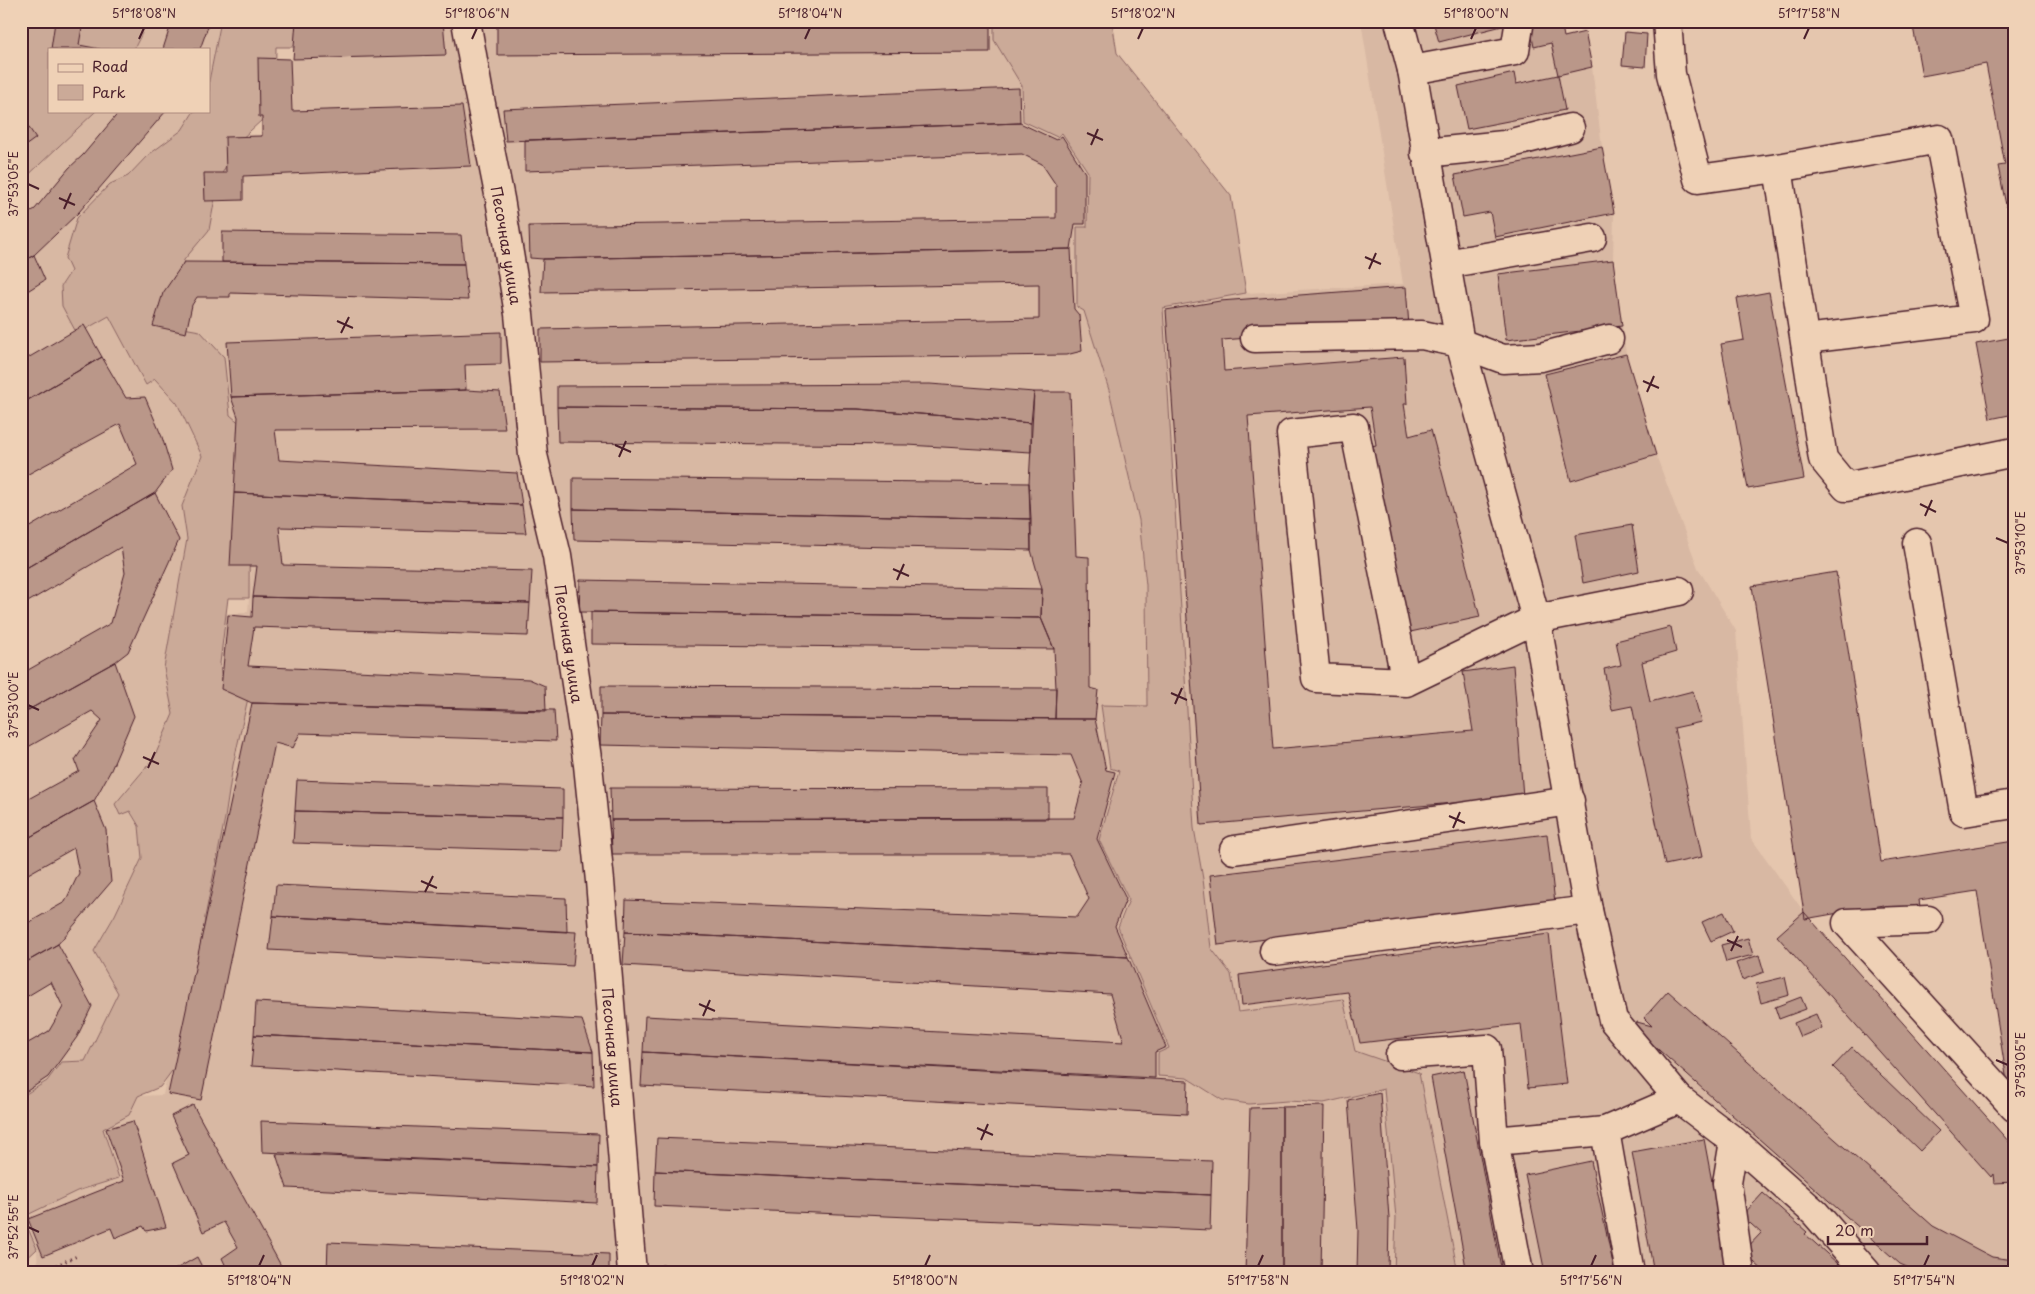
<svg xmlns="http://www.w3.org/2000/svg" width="2035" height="1294" viewBox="0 0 2035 1294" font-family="'Playpen Sans',sans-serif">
  <rect width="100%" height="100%" fill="#e5c6ae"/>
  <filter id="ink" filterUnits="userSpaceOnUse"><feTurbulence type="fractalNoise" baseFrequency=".02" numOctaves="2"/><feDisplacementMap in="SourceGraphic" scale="10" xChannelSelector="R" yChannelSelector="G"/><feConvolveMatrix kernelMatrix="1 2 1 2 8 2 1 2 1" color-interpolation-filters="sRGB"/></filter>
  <g filter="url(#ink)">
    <path fill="#d8b8a3" d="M 148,21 L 221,21 L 209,81 L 209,49 L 134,49 Z
      M 295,21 L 994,21 L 995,40 L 1022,86 L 1023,121 L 1062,133 L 1088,172 L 1087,227 L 1077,227 L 1084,310 L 1109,390 L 1139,520 L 1146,585 L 1147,706 L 1101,705 L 1110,767 L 1119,770 L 1099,840 L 1129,900 L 1118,927 L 1169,1048 L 1187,1078 L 1222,1100 L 1324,1103 L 1384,1088 L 1396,1218 L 1394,1273 L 38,1273 L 37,1249 L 23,1217 L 77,1191 L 119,1178 L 103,1128 L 129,1115 L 138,1096 L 163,1095 L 244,707 L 213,690 L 220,614 L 248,612 L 251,571 L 225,572 L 207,421 L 210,338 L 182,337 L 149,330 L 221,133 L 262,135 L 258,58 L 293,59 Z
      M 1361,21 L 1561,21 L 1564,36 L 1585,32 L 1592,67 L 1602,147 L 1614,213 L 1613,260 L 1626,354 L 1656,455 L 1698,568 L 1736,631 L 1751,838 L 1804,912 L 2010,1143 L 2014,1143 L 2014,1273 L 1458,1273 L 1419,1073 L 1355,1051 L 1343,999 L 1238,1012 L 1231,974 L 1211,949 L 1203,879 L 1194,828 L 1163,308 L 1246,293 L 1403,284 Z
      M 96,111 L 194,111 L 182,130 L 147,156 L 128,176 L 110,184 L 71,271 L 61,286 L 77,333 L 109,316 L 145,384 L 155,379 L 177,403 L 202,456 L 182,506 L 187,539 L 164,668 L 174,714 L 154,758 L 115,804 L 130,811 L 139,826 L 142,858 L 115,915 L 94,951 L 118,993 L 85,1061 L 61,1062 L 47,1081 L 21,1097 L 21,182 Z"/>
    <path fill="#cbaa98" stroke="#8a6462" d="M 21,21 L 148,21 L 134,49 L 49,49 L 49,111 L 96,111 L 21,182 Z
      M 221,21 L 313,21 L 309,47 L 276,47 L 275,108 L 237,143 L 218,182 L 209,230 L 184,260 L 171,303 L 172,326 L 200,331 L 224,357 L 230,415 L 250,432 L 249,598 L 228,598 L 220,663 L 222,685 L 248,698 L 233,765 L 225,818 L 205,917 L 203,936 L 177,1064 L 160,1087 L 138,1096 L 129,1115 L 103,1129 L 119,1178 L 77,1191 L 23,1217 L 37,1249 L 21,1264 L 21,1097 L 47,1081 L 61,1062 L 85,1061 L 118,993 L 94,951 L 115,915 L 142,858 L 139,826 L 130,811 L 120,815 L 115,804 L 154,758 L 173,714 L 164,668 L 187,539 L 182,506 L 202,456 L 177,403 L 155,379 L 146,385 L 109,316 L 77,334 L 62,306 L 61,286 L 71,271 L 65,258 L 77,218 L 110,184 L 128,176 L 147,156 L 182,130 L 194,111 L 209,111 L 209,81 Z
      M 994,21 L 1112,21 L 1117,53 L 1231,196 L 1246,293 L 1163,308 L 1194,828 L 1203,879 L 1211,948 L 1231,974 L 1238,1012 L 1343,999 L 1355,1051 L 1419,1073 L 1458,1273 L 1394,1273 L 1396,1218 L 1384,1089 L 1324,1103 L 1287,1101 L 1249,1104 L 1222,1100 L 1187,1078 L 1158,1076 L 1158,1053 L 1169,1048 L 1118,927 L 1129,900 L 1099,840 L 1119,771 L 1110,768 L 1101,705 L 1147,706 L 1146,585 L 1139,520 L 1109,390 L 1084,311 L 1077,307 L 1077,227 L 1087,227 L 1088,172 L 1062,133 L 1057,137 L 1023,121 L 1022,86 L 994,40 Z"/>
    <path fill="#ba9789" stroke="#4a1f2b" d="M 49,21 L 83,21 L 79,45 L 100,49 L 51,49 L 55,22 Z
      M 172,21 L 210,21 L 200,49 L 163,49 Z
      M 296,21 L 443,21 L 446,55 L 293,59 Z
      M 481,21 L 802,21 L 497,24 L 481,24 Z
      M 802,21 L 990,21 L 990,52 L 497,55 L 497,24 Z
      M 1433,21 L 1505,21 L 1506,25 L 1439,42 Z
      M 1529,21 L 1561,21 L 1564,37 L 1585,32 L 1592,67 L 1558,75 L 1565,110 L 1467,129 L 1458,86 L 1514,73 L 1516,84 L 1558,75 L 1551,43 L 1534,47 Z
      M 1912,21 L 2014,21 L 2014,209 L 2007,210 L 1998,166 L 2005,165 L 1986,64 L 1922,76 Z
      M 1625,32 L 1647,34 L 1645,67 L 1622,65 Z
      M 258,58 L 290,59 L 292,111 L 462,106 L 471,166 L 243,176 L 243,200 L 205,201 L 204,173 L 226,173 L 225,137 L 262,136 L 262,117 L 259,117 Z
      M 1019,88 L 1020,123 L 506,141 L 503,109 Z
      M 120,111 L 166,111 L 79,212 L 34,255 L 21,263 L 21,218 L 35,209 L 69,168 L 83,155 Z
      M 21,116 L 36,138 L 21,149 Z
      M 1020,123 L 1056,140 L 1062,136 L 1085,173 L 1085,224 L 1075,224 L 1071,249 L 543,259 L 530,258 L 529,226 L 1056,218 L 1056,185 L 1042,164 L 1022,154 L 525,171 L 525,140 Z
      M 1602,147 L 1614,213 L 1495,237 L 1490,212 L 1463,217 L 1455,175 Z
      M 222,232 L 461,235 L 464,264 L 222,262 Z
      M 1071,249 L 1074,309 L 1079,315 L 1082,351 L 1066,355 L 540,362 L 540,329 L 1039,319 L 1039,284 L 541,292 L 543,259 Z
      M 34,255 L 45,280 L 21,295 L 21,263 Z
      M 1613,260 L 1622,326 L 1506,340 L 1498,274 Z
      M 184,262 L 464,264 L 468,300 L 230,293 L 230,297 L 197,297 L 192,305 L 186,333 L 153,326 L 163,293 Z
      M 1406,287 L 1409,326 L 1222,340 L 1224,371 L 1404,357 L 1407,404 L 1404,404 L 1409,436 L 1431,430 L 1480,617 L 1401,634 L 1357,449 L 1376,445 L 1370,407 L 1248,416 L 1273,749 L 1473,731 L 1463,672 L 1513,665 L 1523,797 L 1201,825 L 1166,310 L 1220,301 Z
      M 1769,292 L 1804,479 L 1748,489 L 1721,344 L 1744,340 L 1737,298 Z
      M 84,325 L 102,357 L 21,404 L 21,362 Z
      M 501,332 L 501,364 L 465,365 L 466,390 L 231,397 L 227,342 Z
      M 2014,337 L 2014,414 L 1990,419 L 1976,344 Z
      M 1626,354 L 1656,455 L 1571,481 L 1545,374 Z
      M 102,357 L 126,398 L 145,397 L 162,437 L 172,470 L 155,493 L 21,571 L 21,532 L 137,464 L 120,424 L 21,478 L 21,404 Z
      M 930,384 L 1034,392 L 1031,423 L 858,409 L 557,407 L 557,386 Z
      M 466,390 L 500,392 L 505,429 L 275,430 L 279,460 L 517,473 L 522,505 L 234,493 L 238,417 L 231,397 Z
      M 1034,392 L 1070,392 L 1076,556 L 1089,557 L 1090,688 L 1098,690 L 1095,719 L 1055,719 L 1056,688 L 1054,649 L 1041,618 L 1042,589 L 1031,550 L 1029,483 Z
      M 557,407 L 858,409 L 1031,423 L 1031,452 L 907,445 L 558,442 Z
      M 573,478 L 1029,483 L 1031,519 L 573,509 Z
      M 155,493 L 179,540 L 128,652 L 115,662 L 21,714 L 21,674 L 111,623 L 125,573 L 121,547 L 21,606 L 21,571 Z
      M 234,493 L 522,505 L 526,533 L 279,527 L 283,565 L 532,571 L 530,603 L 253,597 L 257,566 L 230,566 Z
      M 573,509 L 1031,519 L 1031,550 L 574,540 Z
      M 1632,525 L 1639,571 L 1583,583 L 1575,535 Z
      M 1836,572 L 1881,862 L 2014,841 L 2014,1126 L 1977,891 L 1919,900 L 1921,913 L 1886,919 L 1884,905 L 1805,919 L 1752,586 Z
      M 580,580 L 1042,589 L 1041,618 L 579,612 Z
      M 253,597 L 530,603 L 528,636 L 254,627 L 248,666 L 529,679 L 545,686 L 546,711 L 252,703 L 221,689 L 228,615 L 252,617 Z
      M 591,612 L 1041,618 L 1054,649 L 591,644 Z
      M 1671,627 L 1676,652 L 1642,662 L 1650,702 L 1693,691 L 1701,722 L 1674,728 L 1702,857 L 1665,865 L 1632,706 L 1612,710 L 1604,669 L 1621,665 L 1616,641 Z
      M 115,662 L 134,716 L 111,770 L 94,801 L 21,842 L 21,803 L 79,771 L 75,760 L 102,720 L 92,711 L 21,751 L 21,714 Z
      M 601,686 L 1056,688 L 1055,719 L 601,715 Z
      M 252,703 L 554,710 L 556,741 L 300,733 L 293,748 L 275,743 L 201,1100 L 168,1094 Z
      M 601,715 L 1095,719 L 1106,770 L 1115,772 L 1097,839 L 1126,899 L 1115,926 L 1128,957 L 625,932 L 626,900 L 1077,917 L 1089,899 L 1069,854 L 612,854 L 611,820 L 1074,818 L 1083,784 L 1071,755 L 600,745 Z
      M 297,780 L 563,789 L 563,817 L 295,811 Z
      M 610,788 L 1048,789 L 1048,819 L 611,820 Z
      M 94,801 L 106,830 L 111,882 L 58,944 L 21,965 L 21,927 L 65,902 L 79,873 L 74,848 L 21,878 L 21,842 Z
      M 295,811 L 563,817 L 562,851 L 293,843 Z
      M 1547,834 L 1555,903 L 1218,945 L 1210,875 Z
      M 276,885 L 566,898 L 567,932 L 273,916 Z
      M 1724,912 L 1733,931 L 1711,941 L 1702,922 Z
      M 1804,912 L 2010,1143 L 2014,1143 L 2014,1182 L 1994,1183 L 1993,1174 L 1991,1177 L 1777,936 Z
      M 273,916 L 576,932 L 573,966 L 269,950 Z
      M 625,932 L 1128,957 L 1166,1047 L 1155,1052 L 1155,1078 L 643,1052 L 645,1016 L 1124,1042 L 1110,994 L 623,965 Z
      M 1549,934 L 1567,1084 L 1528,1088 L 1521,1024 L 1360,1043 L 1348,992 L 1242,1005 L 1239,975 Z
      M 1748,938 L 1753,955 L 1726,962 L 1721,945 Z
      M 58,944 L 92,1006 L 77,1037 L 48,1077 L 21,1095 L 21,1047 L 49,1031 L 63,1007 L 51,982 L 21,1000 L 21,965 Z
      M 1759,955 L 1764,972 L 1742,980 L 1736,963 Z
      M 1785,977 L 1789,995 L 1761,1003 L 1756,984 Z
      M 1668,991 L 1933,1226 L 1992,1257 L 2014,1260 L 2014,1273 L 1920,1273 L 1900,1264 L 1651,1043 L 1633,1039 L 1637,1022 L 1652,1026 L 1644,1018 Z
      M 1801,997 L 1806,1009 L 1779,1019 L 1775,1007 Z
      M 256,1002 L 582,1020 L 593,1052 L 254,1035 Z
      M 1816,1014 L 1822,1028 L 1800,1037 L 1794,1023 Z
      M 254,1035 L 593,1052 L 594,1086 L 251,1066 Z
      M 1852,1047 L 1939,1131 L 1920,1151 L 1833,1067 Z
      M 643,1052 L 1188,1081 L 1187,1114 L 641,1086 Z
      M 1464,1070 L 1502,1273 L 1467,1273 L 1431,1077 Z
      M 1380,1093 L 1389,1218 L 1388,1273 L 1357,1273 L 1358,1230 L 1348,1100 Z
      M 193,1105 L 285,1273 L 229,1273 L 222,1258 L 238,1247 L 224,1222 L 203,1232 L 173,1163 L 189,1155 L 171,1116 Z
      M 1324,1106 L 1321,1273 L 1282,1273 L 1282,1107 Z
      M 1282,1107 L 1282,1273 L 1245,1273 L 1250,1108 Z
      M 133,1121 L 166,1227 L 146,1231 L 143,1226 L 115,1238 L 111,1228 L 43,1256 L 28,1219 L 124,1181 L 106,1129 Z
      M 261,1121 L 599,1134 L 598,1167 L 262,1152 Z
      M 657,1138 L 1212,1161 L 1211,1195 L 655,1171 Z
      M 1704,1139 L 1729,1273 L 1654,1273 L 1632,1152 Z
      M 276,1154 L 598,1167 L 597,1203 L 287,1188 Z
      M 1591,1161 L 1615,1273 L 1545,1273 L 1525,1175 Z
      M 655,1171 L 1211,1195 L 1210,1230 L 654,1206 Z
      M 1763,1193 L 1807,1232 L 1805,1234 L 1848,1273 L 1766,1273 L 1743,1252 L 1761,1233 L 1742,1216 Z
      M 328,1242 L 609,1254 L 609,1273 L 327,1273 Z
      M 197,1257 L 205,1273 L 169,1273 Z
      M 661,1265 L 959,1273 L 660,1273 Z"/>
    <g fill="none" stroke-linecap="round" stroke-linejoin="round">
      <defs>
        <g id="minor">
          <path id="s1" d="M 466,21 L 478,89 L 500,199 L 519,314 L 533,455 L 557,556 L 588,765 L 600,881 L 632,1273"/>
          <path d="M 1399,21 L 1412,70 L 1460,343 L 1536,619 L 1588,910 L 1613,1020 L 1679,1099 L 1734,1141 L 1815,1213 L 1867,1273"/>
          <path d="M 1667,21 L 1671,74 L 1698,179 L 1778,168 L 1939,139 L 1974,319 L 1805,339"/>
          <path d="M 1412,70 L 1515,51 L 1519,26 L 1518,21"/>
          <path d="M 1425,153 L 1504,145 L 1570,128"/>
          <path d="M 1778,168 L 1823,459 L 1846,487 L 2014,452"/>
          <path d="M 1446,264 L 1592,238"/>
          <path d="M 1255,338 L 1422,335 L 1460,343 L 1503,359 L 1541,357 L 1609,339"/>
          <path d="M 1917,543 L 1964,812 L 2014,804"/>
          <path d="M 1406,682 L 1354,427 L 1291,434 L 1316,678 L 1406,682 L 1536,619 L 1679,591"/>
          <path d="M 1234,850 L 1570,801"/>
          <path d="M 1928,920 L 1847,923 L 2014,1107"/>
          <path d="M 1274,951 L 1588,910"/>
          <path d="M 1400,1055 L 1487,1049 L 1494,1141"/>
          <path d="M 1605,1131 L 1630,1273"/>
          <path d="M 1734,1141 L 1727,1183 L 1740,1273"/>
          <path d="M 1519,1273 L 1494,1141 L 1605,1131 L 1679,1099"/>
        </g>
      </defs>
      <use href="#minor" stroke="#4a1f2b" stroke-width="31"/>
      <path stroke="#4a1f2b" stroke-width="3" stroke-dasharray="1 4" stroke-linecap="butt" d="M 38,1273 L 77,1256"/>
      <use href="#minor" stroke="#efd1b6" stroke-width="28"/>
    </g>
  </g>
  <path fill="none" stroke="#4a1f2b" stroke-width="2" d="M 139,39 L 144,28M 472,39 L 477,28M 805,39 L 810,28M 1138,39 L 1143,28M 1471,39 L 1476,28M 1804,39 L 1809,28M 1087,133 L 1103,140M 1091,145 L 1098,129M 28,184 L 39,189M 59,198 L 75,205M 64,209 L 71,193M 1365,257 L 1381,264M 1369,269 L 1376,253M 337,321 L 353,328M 341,333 L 349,317M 1643,381 L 1659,388M 1647,392 L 1654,376M 615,445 L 631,452M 619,457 L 626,441M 1920,504 L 1936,512M 1925,516 L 1932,500M 1996,538 L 2008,543M 893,569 L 909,576M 897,580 L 904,564M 1171,693 L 1187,700M 1175,704 L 1182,688M 28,705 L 39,710M 143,757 L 159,764M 148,768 L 155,752M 1449,816 L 1465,823M 1453,828 L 1460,812M 421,881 L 437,888M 425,892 L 433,876M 1727,940 L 1742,947M 1731,951 L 1738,936M 699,1004 L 715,1011M 703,1016 L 710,1000M 1996,1060 L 2008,1065M 977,1128 L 993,1135M 981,1140 L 988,1124M 28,1227 L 39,1232M 259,1266 L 264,1255M 592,1266 L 597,1255M 925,1266 L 930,1255M 1258,1266 L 1263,1255M 1591,1266 L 1596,1255M 1924,1266 L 1929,1255"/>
  <g text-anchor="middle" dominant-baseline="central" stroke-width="4" stroke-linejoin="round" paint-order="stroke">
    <g font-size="15" fill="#4a1f2b" stroke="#efd1b6">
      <text stroke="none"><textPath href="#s1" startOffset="228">Песочная улица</textPath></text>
      <text stroke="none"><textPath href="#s1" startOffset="632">Песочная улица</textPath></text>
      <text stroke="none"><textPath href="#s1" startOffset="1038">Песочная улица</textPath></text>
    </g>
  </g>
  <rect width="2035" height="1294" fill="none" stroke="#efd1b6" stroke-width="55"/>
  <rect x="48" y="48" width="162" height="65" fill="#efd1b6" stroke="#ad8a7e"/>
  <rect x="58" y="64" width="25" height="8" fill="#efd1b6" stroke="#ad8a7e"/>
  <text x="92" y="72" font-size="15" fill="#4a1f2b">Road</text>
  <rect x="58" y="85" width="25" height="15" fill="#cbaa98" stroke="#ad8a7e"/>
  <text x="92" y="98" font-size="15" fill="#4a1f2b">Park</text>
  <path d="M1828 1236v8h99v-8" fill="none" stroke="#4a1f2b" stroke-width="2.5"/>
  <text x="1835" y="1236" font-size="15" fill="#4a1f2b" stroke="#efd1b6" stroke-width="4" paint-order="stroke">20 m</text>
  <rect x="28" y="28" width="1980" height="1238" fill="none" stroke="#4a1f2b" stroke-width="2"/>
  <g font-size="12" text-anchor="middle" fill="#4a1f2b">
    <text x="144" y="18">51°18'08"N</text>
    <text x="477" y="18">51°18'06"N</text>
    <text x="810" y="18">51°18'04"N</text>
    <text x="1143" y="18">51°18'02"N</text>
    <text x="1476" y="18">51°18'00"N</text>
    <text x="1809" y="18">51°17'58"N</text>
    <text transform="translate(14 184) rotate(-90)" y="4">37°53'05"E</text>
    <text transform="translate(2021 543) rotate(-90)" y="4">37°53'10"E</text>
    <text transform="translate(14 705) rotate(-90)" y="4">37°53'00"E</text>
    <text transform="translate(2021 1065) rotate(-90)" y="4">37°53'05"E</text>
    <text transform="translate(14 1227) rotate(-90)" y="4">37°52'55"E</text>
    <text x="259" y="1285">51°18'04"N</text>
    <text x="592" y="1285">51°18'02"N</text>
    <text x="925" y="1285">51°18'00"N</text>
    <text x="1258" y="1285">51°17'58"N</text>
    <text x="1591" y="1285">51°17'56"N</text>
    <text x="1924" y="1285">51°17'54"N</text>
  </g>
</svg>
